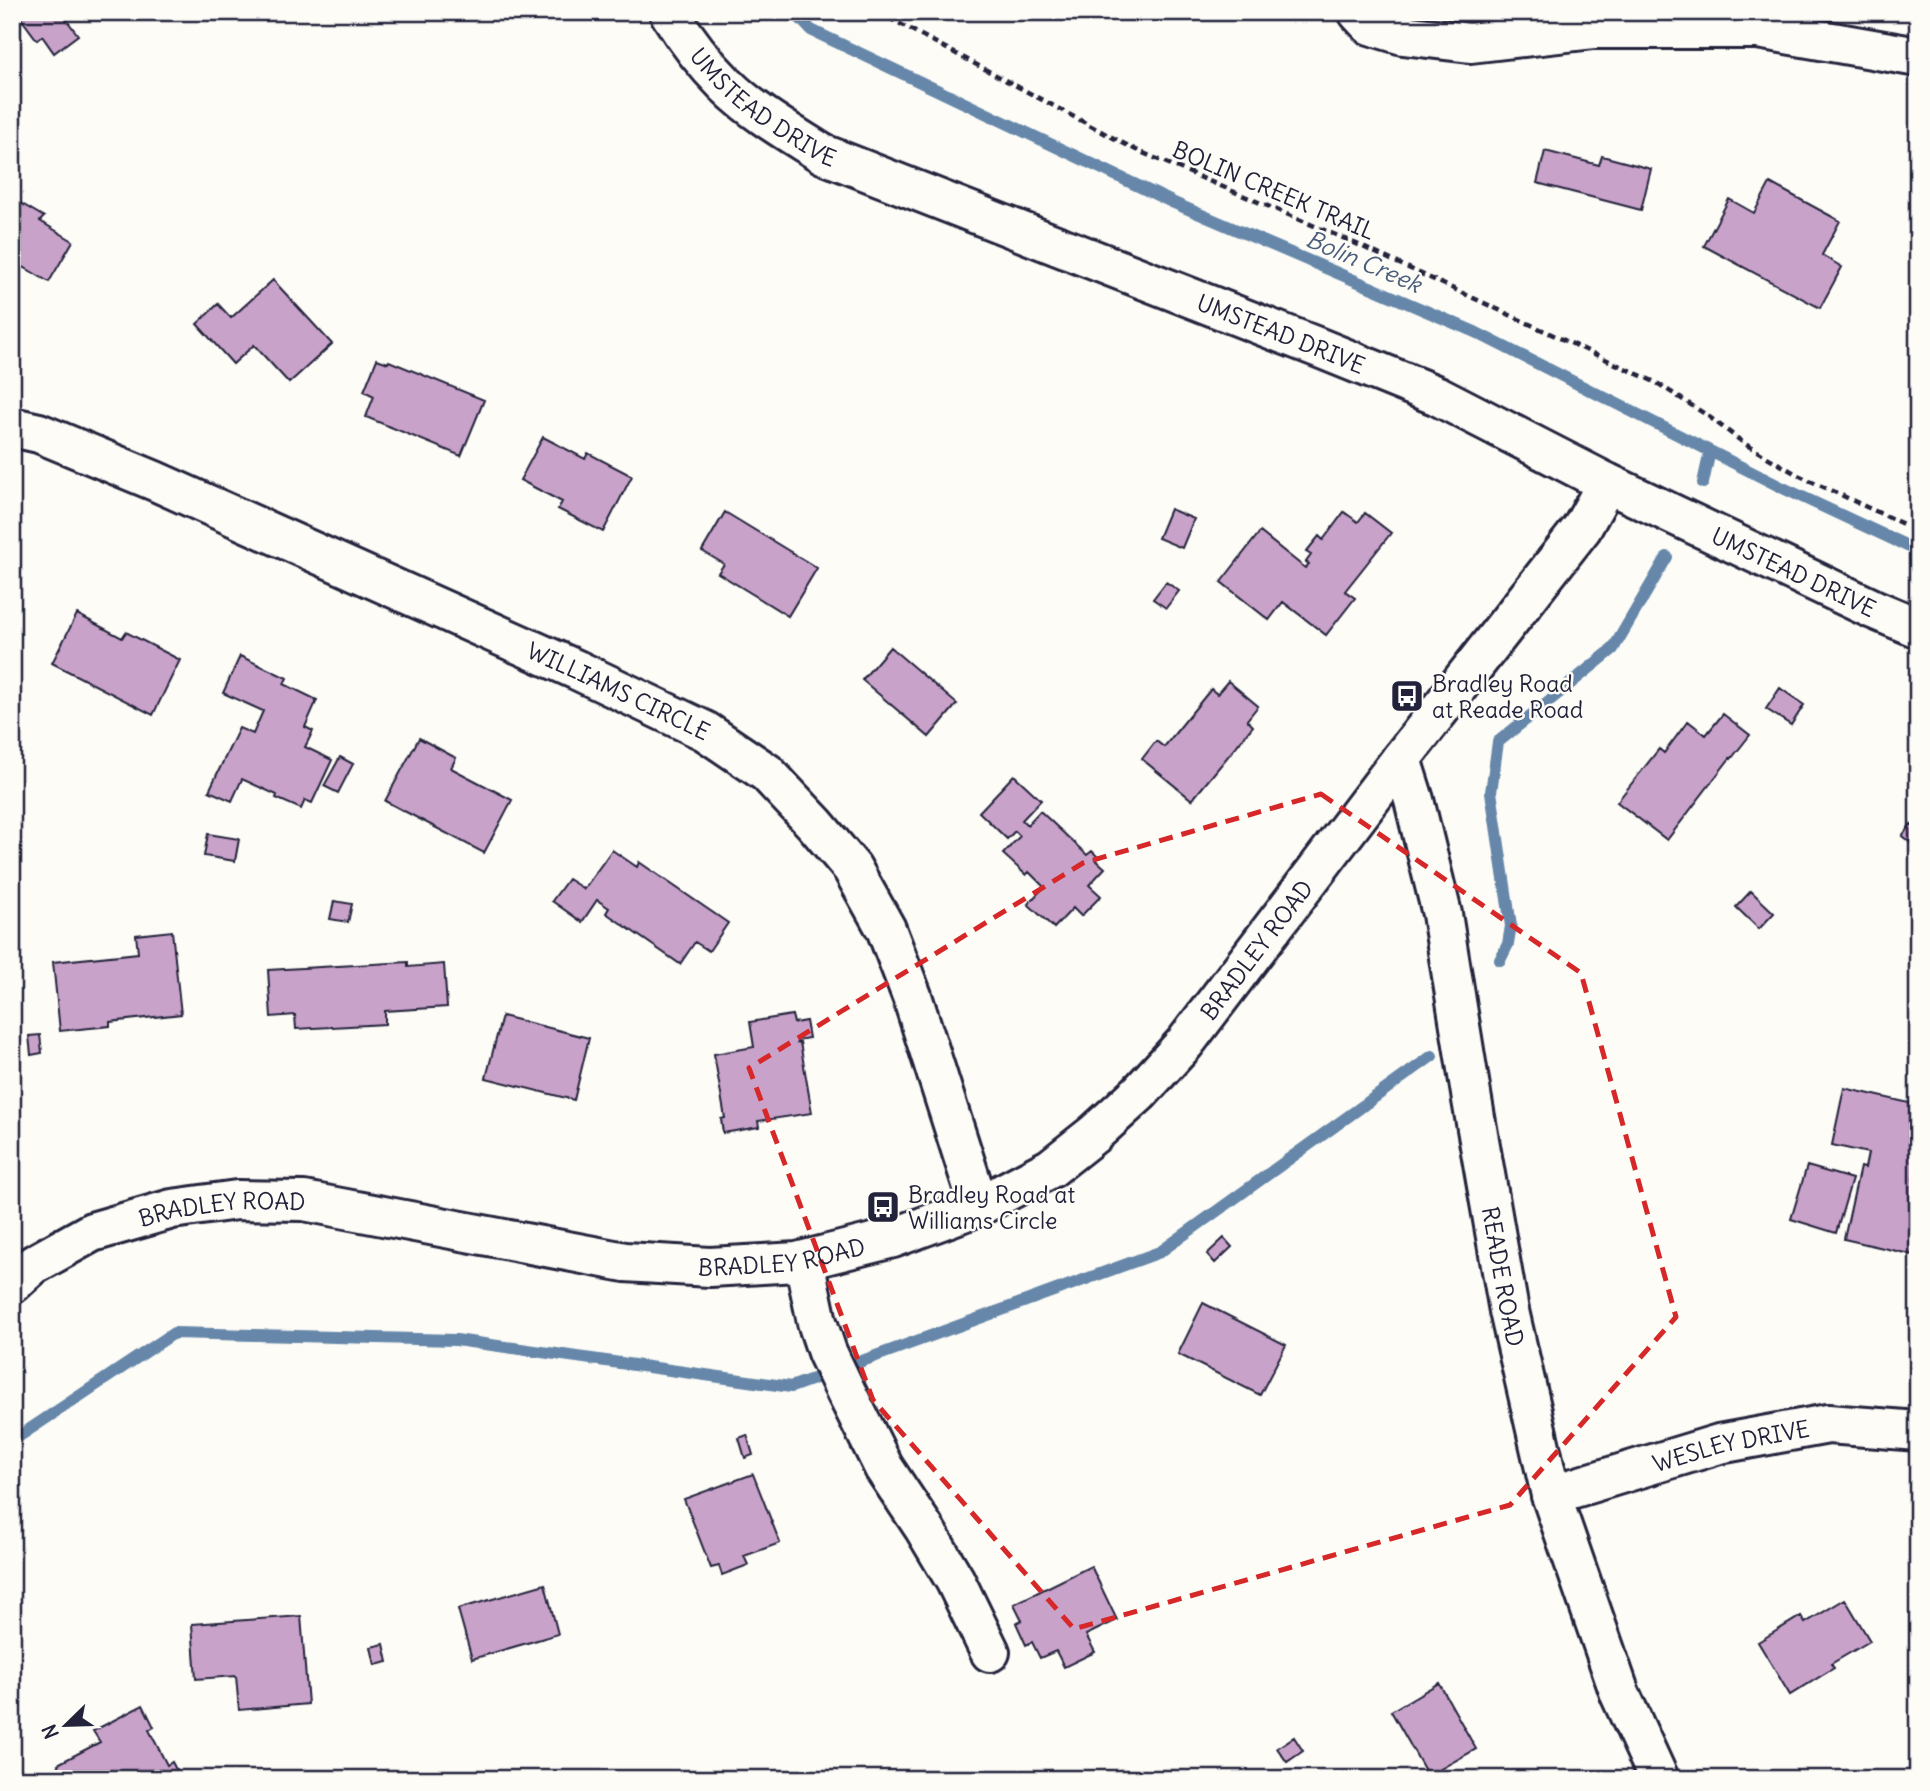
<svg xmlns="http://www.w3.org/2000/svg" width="1930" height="1791" viewBox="0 0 1930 1791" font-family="Delius,sans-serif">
  <rect width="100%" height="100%" fill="#fdfcf7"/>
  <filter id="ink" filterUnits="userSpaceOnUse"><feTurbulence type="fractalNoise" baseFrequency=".0143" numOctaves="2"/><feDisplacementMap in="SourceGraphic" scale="14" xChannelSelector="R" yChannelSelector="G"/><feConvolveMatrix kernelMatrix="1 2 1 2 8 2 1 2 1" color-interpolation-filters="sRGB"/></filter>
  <g filter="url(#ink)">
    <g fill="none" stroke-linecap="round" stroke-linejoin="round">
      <path stroke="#6687a9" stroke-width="12" d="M 794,12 L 811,30 L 1174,203 L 1475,332 L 1783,488 L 1918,551
        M 1703,483 L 1710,451
        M 1500,960 L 1508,944 L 1511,926 L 1491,792 L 1498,742 L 1613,649 L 1667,557
        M 12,1441 L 174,1333 L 456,1340 L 791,1387 L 1160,1252 L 1432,1056"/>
    </g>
    <path fill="#c9a2ca" stroke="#22223b" stroke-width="2" d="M 27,12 L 74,12 L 66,19 L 78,35 L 54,53 L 42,36 L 37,40 L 20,17 Z
      M 1136,12 L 1155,12 L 1142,21 Z
      M 1545,151 L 1599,165 L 1602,156 L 1651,169 L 1641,210 L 1537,183 Z
      M 1770,183 L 1840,221 L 1822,255 L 1842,267 L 1820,308 L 1704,246 L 1729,199 L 1754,213 Z
      M 12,198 L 44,217 L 40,221 L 73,241 L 49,282 L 13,261 L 12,263 Z
      M 273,280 L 332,344 L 289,383 L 254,345 L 233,364 L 197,324 L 218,304 L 231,318 Z
      M 377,359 L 388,363 L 389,361 L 484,400 L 461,456 L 366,417 L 374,396 L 364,391 Z
      M 543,437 L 585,459 L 588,453 L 632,476 L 603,532 L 558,509 L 562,502 L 520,480 Z
      M 1170,509 L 1194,519 L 1182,548 L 1158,538 Z
      M 725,512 L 817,568 L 788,616 L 718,573 L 724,564 L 702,551 Z
      M 1344,512 L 1358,522 L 1365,513 L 1391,533 L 1345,591 L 1355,598 L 1326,635 L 1283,602 L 1269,620 L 1221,582 L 1260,532 L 1305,568 L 1309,564 L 1306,562 L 1311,555 L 1306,552 L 1319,536 L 1323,540 Z
      M 1166,582 L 1179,591 L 1166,608 L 1153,599 Z
      M 77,614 L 122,638 L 126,632 L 180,660 L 153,715 L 52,663 Z
      M 890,647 L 957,704 L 929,737 L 862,680 Z
      M 240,656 L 287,678 L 284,684 L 317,700 L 305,727 L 313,731 L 305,747 L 332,760 L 312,803 L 305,800 L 301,809 L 276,798 L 277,795 L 242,779 L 232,801 L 209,791 L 239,728 L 253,734 L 263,711 L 223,693 Z
      M 1228,681 L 1258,706 L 1247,720 L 1253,726 L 1192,800 L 1142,759 L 1156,741 L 1164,747 L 1211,689 L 1217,694 Z
      M 1780,688 L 1804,705 L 1791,725 L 1766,709 Z
      M 1723,714 L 1750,735 L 1731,759 L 1730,758 L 1667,840 L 1617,802 L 1659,749 L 1664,753 L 1688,721 L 1706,735 Z
      M 419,738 L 456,758 L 451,768 L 512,800 L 484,853 L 385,801 Z
      M 340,757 L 353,764 L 338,793 L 324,786 Z
      M 1014,775 L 1041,800 L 1022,820 L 1027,825 L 1040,811 L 1087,855 L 1092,851 L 1098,857 L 1095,859 L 1105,868 L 1089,885 L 1101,896 L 1081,916 L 1073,908 L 1054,928 L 1028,904 L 1044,887 L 1029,872 L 1026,875 L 1003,854 L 1020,836 L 1015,831 L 1007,839 L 979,812 Z
      M 1911,824 L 1918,829 L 1918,849 L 1902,836 Z
      M 208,834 L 239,839 L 235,861 L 204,856 Z
      M 612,850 L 637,867 L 639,862 L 728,923 L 709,951 L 695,942 L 680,964 L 606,913 L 609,908 L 597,900 L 582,922 L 552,901 L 568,879 L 584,889 Z
      M 1751,891 L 1774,913 L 1759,929 L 1736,907 Z
      M 334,901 L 352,904 L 348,922 L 330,919 Z
      M 172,931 L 181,1014 L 110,1022 L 110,1026 L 60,1031 L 53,962 L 138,953 L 136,935 Z
      M 408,962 L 408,967 L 444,964 L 447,1007 L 385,1011 L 385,1024 L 296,1029 L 295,1015 L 271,1017 L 268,970 Z
      M 792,1015 L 794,1023 L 806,1021 L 809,1038 L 797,1040 L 797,1043 L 800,1042 L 812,1113 L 758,1121 L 759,1127 L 723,1133 L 721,1119 L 725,1118 L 714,1054 L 754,1047 L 750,1022 Z
      M 502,1016 L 589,1038 L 574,1100 L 486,1078 Z
      M 40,1035 L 42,1053 L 31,1055 L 29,1036 Z
      M 1844,1088 L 1918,1105 L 1918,1158 L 1913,1179 L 1918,1180 L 1918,1256 L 1844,1239 L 1860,1167 L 1865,1168 L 1868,1153 L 1832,1145 Z
      M 1807,1166 L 1852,1179 L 1836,1233 L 1791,1219 Z
      M 1224,1238 L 1232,1247 L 1215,1263 L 1207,1254 Z
      M 1203,1303 L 1286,1345 L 1260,1395 L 1178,1354 Z
      M 747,1435 L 753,1455 L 745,1458 L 739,1438 Z
      M 753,1474 L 780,1543 L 744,1556 L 748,1565 L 722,1575 L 719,1566 L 711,1568 L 684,1499 Z
      M 1091,1566 L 1117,1620 L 1086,1635 L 1095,1652 L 1064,1667 L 1056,1651 L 1040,1658 L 1032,1642 L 1026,1645 L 1016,1623 L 1022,1620 L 1014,1604 Z
      M 545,1584 L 558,1634 L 472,1659 L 458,1609 Z
      M 1845,1599 L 1870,1641 L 1831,1664 L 1834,1668 L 1790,1695 L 1758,1642 L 1801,1616 L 1805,1623 Z
      M 301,1616 L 308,1704 L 239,1710 L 236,1676 L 196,1679 L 192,1624 Z
      M 384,1644 L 388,1662 L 375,1665 L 371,1647 Z
      M 1439,1683 L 1476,1749 L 1428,1776 L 1391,1711 Z
      M 143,1705 L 154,1727 L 149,1730 L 167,1765 L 172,1762 L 181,1779 L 65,1779 L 58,1764 L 100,1742 L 93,1731 Z
      M 1294,1737 L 1303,1751 L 1287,1762 L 1277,1748 Z"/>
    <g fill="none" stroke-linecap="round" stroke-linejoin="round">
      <defs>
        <g id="minor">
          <path id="s1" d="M 669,12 C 685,38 704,63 726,85 C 753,112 790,133 823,154 L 1317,347 L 1438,396 L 1607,483 L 1873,609 L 1918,628"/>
          <path d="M 1358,12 L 1370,25 L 1403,35 L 1470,43 L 1593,29 L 1758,29 L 1918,57"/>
          <path id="s2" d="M 12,427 L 39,433 L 155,481 L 577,670 L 705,731 L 767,773 L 815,824 L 852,868 L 886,929 L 912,996 L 979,1206"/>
          <path id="s3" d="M 1401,759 L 1414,800 L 1442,914 L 1472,1100 L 1509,1311 L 1551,1495 L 1620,1694 L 1659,1779"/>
          <path d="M 804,1261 L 817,1322 L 827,1352 L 847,1394 L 884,1468 L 924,1528 L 955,1580 L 990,1652"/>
          <path id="s4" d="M 12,1284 L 33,1265 L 92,1232 L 172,1209 L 237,1200 L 304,1201 L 625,1262 L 710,1267 L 797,1262 L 893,1238 L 979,1206 L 1051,1168 L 1094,1134 L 1139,1093 L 1185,1043 L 1401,759 L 1582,528 L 1607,483"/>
          <path id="s5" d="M 1551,1495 L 1719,1444 L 1828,1424 L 1918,1431"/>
        </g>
      </defs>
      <use href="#minor" stroke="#22223b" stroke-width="44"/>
      <path stroke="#22223b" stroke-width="4.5" stroke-dasharray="7 5" stroke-linecap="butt" d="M 878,12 L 1136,150 L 1350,241 L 1657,383 L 1708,416 L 1745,444 L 1798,475 L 1918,531"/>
      <use href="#minor" stroke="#fdfcf7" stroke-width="38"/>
    </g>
  </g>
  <path fill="none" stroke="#d62828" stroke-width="5" stroke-dasharray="14 9" stroke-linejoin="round" d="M 1321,794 L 1581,973 L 1676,1317 L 1510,1505 L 1074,1629 L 873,1400 L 749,1068 L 1083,863 Z"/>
  <defs>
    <symbol id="bus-square" viewBox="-11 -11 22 22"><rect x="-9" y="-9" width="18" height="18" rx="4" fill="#22223b" stroke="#fdfcf7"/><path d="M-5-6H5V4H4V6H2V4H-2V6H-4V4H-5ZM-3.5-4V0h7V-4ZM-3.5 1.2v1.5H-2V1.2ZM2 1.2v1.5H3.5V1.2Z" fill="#fff"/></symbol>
  </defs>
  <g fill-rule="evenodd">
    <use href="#bus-square" x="1388" y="677" width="38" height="38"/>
    <use href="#bus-square" x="864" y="1188" width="38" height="38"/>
  </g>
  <g text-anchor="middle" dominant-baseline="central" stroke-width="5" stroke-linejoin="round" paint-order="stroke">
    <g font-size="23" fill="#22223b" stroke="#fdfcf7">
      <text stroke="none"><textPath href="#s1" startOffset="136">UMSTEAD DRIVE</textPath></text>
      <text transform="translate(1274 190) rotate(23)">BOLIN CREEK TRAIL</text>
      <text stroke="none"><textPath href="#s1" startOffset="704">UMSTEAD DRIVE</textPath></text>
      <text stroke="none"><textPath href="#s1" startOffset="1270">UMSTEAD DRIVE</textPath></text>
      <text stroke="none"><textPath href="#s2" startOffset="662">WILLIAMS CIRCLE</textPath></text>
      <text stroke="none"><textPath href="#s4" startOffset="1384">BRADLEY ROAD</textPath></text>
      <text stroke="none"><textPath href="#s4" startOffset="229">BRADLEY ROAD</textPath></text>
      <text stroke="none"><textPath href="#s4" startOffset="796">BRADLEY ROAD</textPath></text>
      <text stroke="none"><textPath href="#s3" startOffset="528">READE ROAD</textPath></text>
      <text stroke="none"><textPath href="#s5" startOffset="187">WESLEY DRIVE</textPath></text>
    </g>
    <g font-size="23" fill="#22223b" stroke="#fdfcf7" text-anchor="start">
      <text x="1432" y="683">Bradley Road<tspan x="1432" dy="26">at Reade Road</tspan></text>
      <text x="908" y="1194">Bradley Road at<tspan x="908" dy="26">Williams Circle</tspan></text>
    </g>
    <g font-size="24" font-style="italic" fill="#4a5d7b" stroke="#fdfcf7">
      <text transform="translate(1364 261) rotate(23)">Bolin Creek</text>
    </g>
  </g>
  <rect width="1930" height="1791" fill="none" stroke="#fdfcf7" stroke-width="42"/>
  <rect x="21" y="21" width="1888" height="1749" fill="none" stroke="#22223b" stroke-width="2.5" filter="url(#ink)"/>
  <g transform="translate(66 1725) rotate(247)" stroke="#fdfcf7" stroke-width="5" paint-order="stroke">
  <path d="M0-5L12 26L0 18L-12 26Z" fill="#22223b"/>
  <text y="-10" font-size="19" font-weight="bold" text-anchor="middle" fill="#22223b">N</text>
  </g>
</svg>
